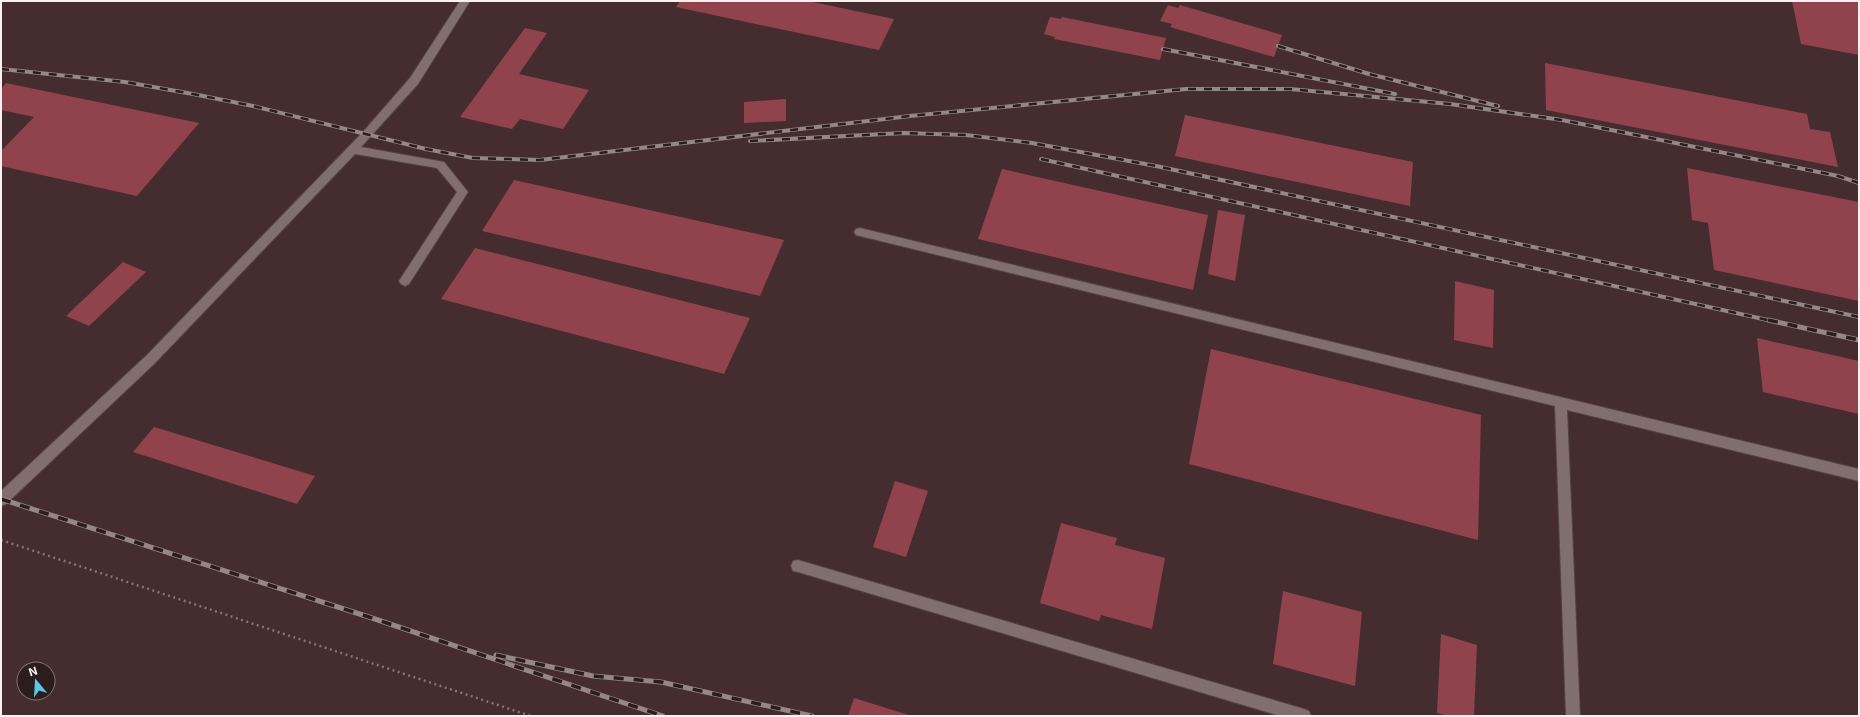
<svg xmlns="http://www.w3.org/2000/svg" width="1860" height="717" viewBox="0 0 1860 717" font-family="Inter,sans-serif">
  <rect width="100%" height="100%" fill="#372527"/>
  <path fill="#452d2f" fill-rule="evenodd" d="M 1,1 L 1859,1 L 1859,716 L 1,716 ZM 24,669 L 48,669 L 48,693 L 24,693 Z"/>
  <path fill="#90434c" d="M 680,1 L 808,1 L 894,19 L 879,50 L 676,7 Z
    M 1792,1 L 1859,1 L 1859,55 L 1801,44 Z
    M 1168,5 L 1178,8 L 1180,5 L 1282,35 L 1274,57 L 1170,27 L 1172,24 L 1160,21 Z
    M 1050,17 L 1061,19 L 1062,17 L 1166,38 L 1160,60 L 1054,39 L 1055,37 L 1044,34 Z
    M 525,28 L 547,33 L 519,74 L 589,90 L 563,129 L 520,119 L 512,129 L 460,117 Z
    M 1545,63 L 1807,114 L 1810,129 L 1830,132 L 1838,167 L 1546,110 Z
    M 6,83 L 199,123 L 137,196 L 1,166 L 1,151 L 34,117 L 1,110 L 1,89 Z
    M 786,99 L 786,121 L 744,123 L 744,102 Z
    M 1185,115 L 1413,162 L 1410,206 L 1175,156 Z
    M 1687,168 L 1859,202 L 1859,301 L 1714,270 L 1708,223 L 1692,220 Z
    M 1002,169 L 1208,215 L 1193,290 L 978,239 Z
    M 514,180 L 784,240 L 760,296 L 482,231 Z
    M 1218,210 L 1245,215 L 1235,281 L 1208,274 Z
    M 475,248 L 750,318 L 724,374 L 441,299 Z
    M 123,262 L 146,272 L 89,326 L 66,316 Z
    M 1455,281 L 1494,290 L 1493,348 L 1454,340 Z
    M 1757,338 L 1859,361 L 1859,414 L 1763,392 Z
    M 1211,349 L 1481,415 L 1478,540 L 1189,464 Z
    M 154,427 L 315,476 L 297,504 L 133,452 Z
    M 895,481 L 928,491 L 906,557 L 873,547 Z
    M 1061,523 L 1117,538 L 1115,545 L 1165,558 L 1152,629 L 1101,615 L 1099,621 L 1040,603 Z
    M 1283,591 L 1362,612 L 1355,686 L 1273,664 Z
    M 1441,634 L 1477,645 L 1474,716 L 1448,716 L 1437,713 Z
    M 854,698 L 912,716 L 848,716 Z"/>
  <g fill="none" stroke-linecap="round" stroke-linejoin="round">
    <defs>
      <path id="minor" d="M 460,1 L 470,1 L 418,84 L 361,147 L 444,162 L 468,192 L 409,284 L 405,286 L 401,284 L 399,281 L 457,192 L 437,168 L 355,154 L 155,363 L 6,504 L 1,506 L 1,491 L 147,355 L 363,132 L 410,78 Z
        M 860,228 L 1859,469 L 1859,481 L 1567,410 L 1580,716 L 1566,716 L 1555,406 L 860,236 L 856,235 L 854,232 L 856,229 Z
        M 798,560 L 1304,709 L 1309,711 L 1311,716 L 1280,716 L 798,572 L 793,571 L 791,566 L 793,561 Z"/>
    </defs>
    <use href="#minor" stroke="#534446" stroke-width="2"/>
    <path stroke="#837475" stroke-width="2.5" stroke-dasharray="2 3.5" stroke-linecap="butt" d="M 1,540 L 531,716"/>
    <use href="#minor" fill="#836e6f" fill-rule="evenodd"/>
    <defs>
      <path id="rail-far1" d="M 1278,46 L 1369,74 L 1498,106
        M 1163,49 L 1395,94
        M 1,69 L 125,82 L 193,94 L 253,106 L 426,149 L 473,158 L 540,160 L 910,116 L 1186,89 L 1290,89 L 1450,104 L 1562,120 L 1838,176 L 1859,183
        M 750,141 L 904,133 L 966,135 L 1032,143 L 1156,166 L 1859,317
        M 1041,159 L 1772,321"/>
      <path id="rail" d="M 1768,320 L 1859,340
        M 1,499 L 369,617 L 663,716
        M 496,655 L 593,676 L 661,682 L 812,716"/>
    </defs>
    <use href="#rail-far1" stroke="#958687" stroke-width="4"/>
    <use href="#rail" stroke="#958687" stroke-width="5"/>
    <use href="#rail-far1" stroke="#2c1c1d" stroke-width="2.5" stroke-dasharray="8" stroke-linecap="butt"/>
    <use href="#rail" stroke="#2c1c1d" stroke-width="3.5" stroke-dasharray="10" stroke-linecap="butt"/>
  </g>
  <rect width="1860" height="717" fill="none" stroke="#fcf0f0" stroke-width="4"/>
  <g transform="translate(36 681) rotate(342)"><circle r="19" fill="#2c1c1d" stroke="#7f7171"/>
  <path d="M0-3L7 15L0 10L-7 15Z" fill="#5cc7e7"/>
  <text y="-6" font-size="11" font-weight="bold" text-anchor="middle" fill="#fcf0f0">N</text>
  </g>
</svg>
